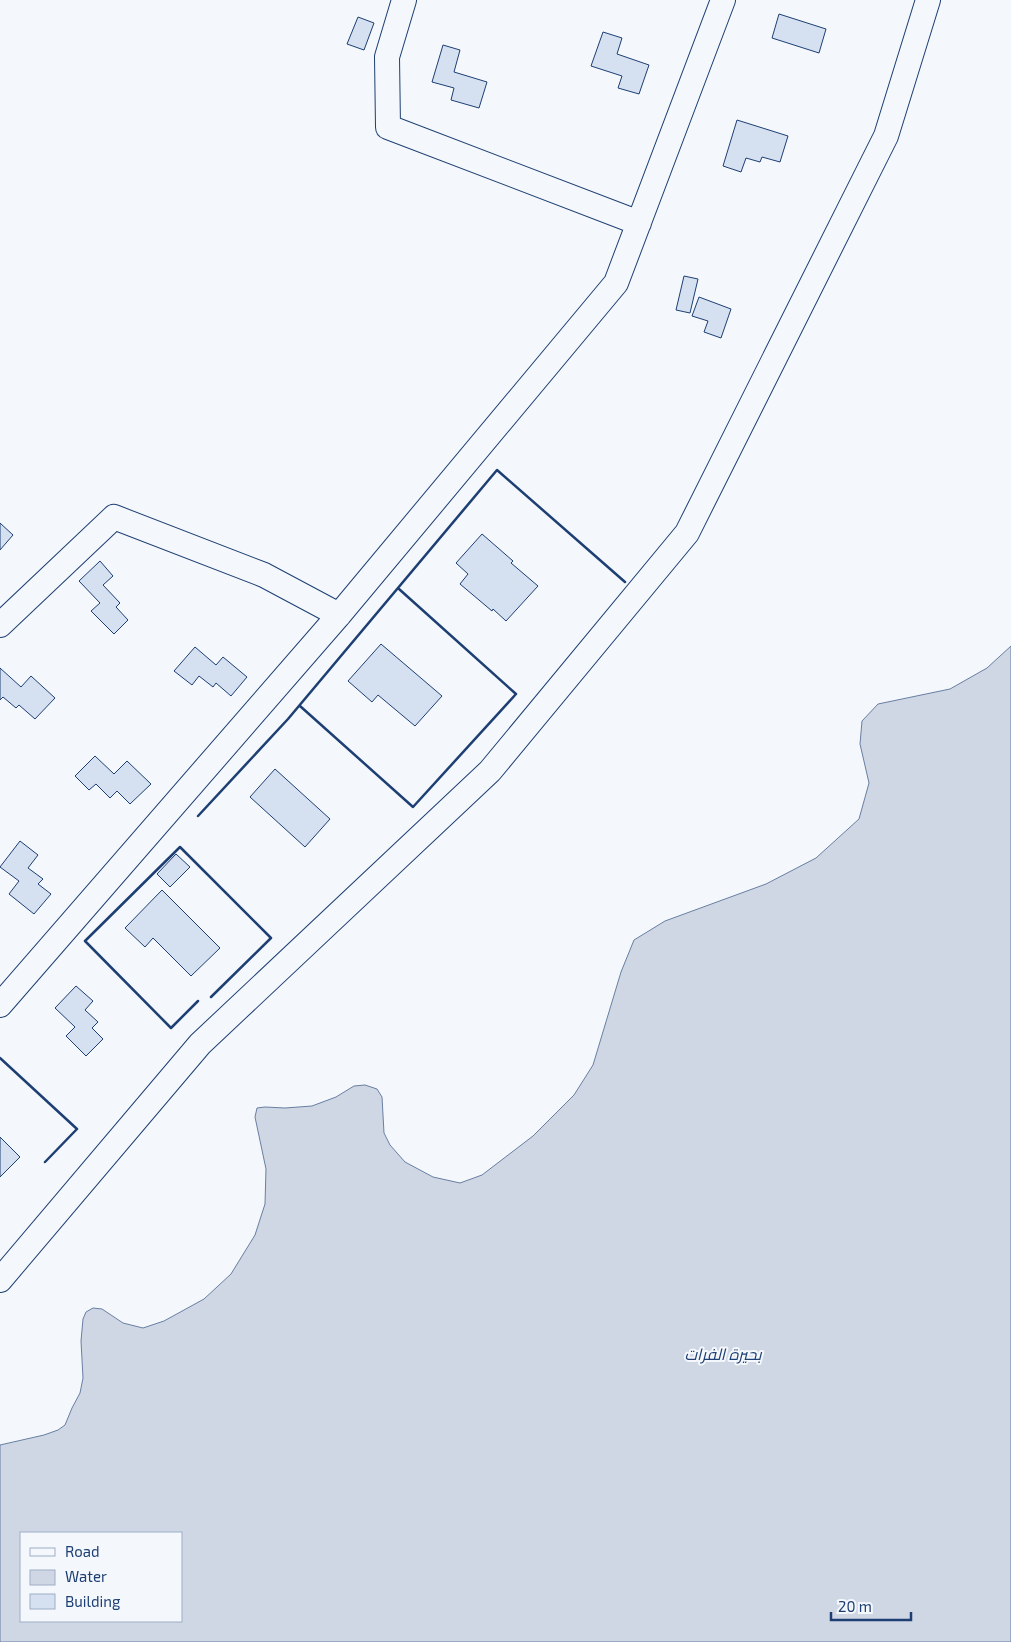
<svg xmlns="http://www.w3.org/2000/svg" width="1011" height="1642" viewBox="0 0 1011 1642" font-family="'Exo 2',Cairo,sans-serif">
  <rect width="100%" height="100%" fill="#f4f7fb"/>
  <path fill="#cfd7e4" stroke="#687fa3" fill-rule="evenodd" d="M 1011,646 L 1011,1642 L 0,1642 L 0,1445 L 44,1435 L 58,1430 L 65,1425 L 72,1408 L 80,1393 L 83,1378 L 81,1341 L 83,1319 L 86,1312 L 93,1308 L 102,1309 L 123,1323 L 143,1328 L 164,1321 L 204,1299 L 231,1274 L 255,1235 L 265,1204 L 266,1169 L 255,1117 L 257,1108 L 265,1107 L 285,1108 L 312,1106 L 336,1097 L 354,1086 L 365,1085 L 377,1089 L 382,1097 L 384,1133 L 390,1145 L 405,1162 L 433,1177 L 460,1183 L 482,1175 L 533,1136 L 574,1095 L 593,1065 L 621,972 L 634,940 L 665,921 L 766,884 L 816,858 L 859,819 L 869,783 L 860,744 L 862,721 L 878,704 L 950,689 L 987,668 ZM 21,1533 L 181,1533 L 181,1621 L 21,1621 Z"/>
  <path fill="#d5e0f0" stroke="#1d3f73" d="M 779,14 L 826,29 L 819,53 L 772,38 Z
    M 358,17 L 374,23 L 364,50 L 347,44 Z
    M 603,32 L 622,38 L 617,54 L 649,65 L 639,94 L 618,88 L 622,76 L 591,66 Z
    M 443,45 L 460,50 L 454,72 L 487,82 L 479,108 L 451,100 L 454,88 L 432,82 Z
    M 737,120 L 788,136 L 780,162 L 762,157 L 760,162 L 746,158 L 741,172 L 723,166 Z
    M 684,276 L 698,279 L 690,313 L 676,310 Z
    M 699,297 L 731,309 L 721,338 L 704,332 L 708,321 L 692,316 Z
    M 0,523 L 13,535 L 0,550 Z
    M 482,534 L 513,561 L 511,563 L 538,586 L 506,621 L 493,609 L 492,611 L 460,584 L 468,574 L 456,563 Z
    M 100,561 L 113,576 L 103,585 L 120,603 L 116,607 L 128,620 L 114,634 L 91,611 L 100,603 L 79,581 Z
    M 381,644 L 442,696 L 415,726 L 378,695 L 372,702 L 348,681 Z
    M 195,647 L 216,665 L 223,657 L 247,677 L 231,696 L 216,683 L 213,687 L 199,676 L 192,685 L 174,671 Z
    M 0,668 L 21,687 L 31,676 L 55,698 L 35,719 L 19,705 L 16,708 L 3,697 L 0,700 Z
    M 95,756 L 114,774 L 127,761 L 151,784 L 130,804 L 117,791 L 110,798 L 96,784 L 89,790 L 75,776 Z
    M 275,769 L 330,819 L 305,847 L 250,797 Z
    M 20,841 L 38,855 L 28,868 L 43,879 L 38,884 L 51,894 L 34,914 L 9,894 L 19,881 L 0,867 Z
    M 176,854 L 190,867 L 170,887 L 157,874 Z
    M 162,890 L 220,948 L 191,976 L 153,938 L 145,947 L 125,928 Z
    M 76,986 L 93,1001 L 85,1010 L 98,1022 L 92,1028 L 103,1039 L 86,1056 L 66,1036 L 75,1027 L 55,1008 Z
    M 0,1137 L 20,1157 L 0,1177 Z"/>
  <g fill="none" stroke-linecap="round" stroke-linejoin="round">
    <defs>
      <path id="minor" d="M 404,0 L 387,57 L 388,127 L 639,223
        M 0,625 L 114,517 L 264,575 L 339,615
        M 0,1005 L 339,615 L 616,283 L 723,0
        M 0,1280 L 200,1044 L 490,771 L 687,533 L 886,136 L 928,0"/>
    </defs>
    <use href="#minor" stroke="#1d3f73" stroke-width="26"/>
    <use href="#minor" stroke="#f4f7fb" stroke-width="24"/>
    <path stroke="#1d3f73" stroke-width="2.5" d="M 300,706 L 413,807 L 516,694 L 399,589
      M 198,816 L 288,719 L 497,470 L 625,582
      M 198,1001 L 171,1028 L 85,941 L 180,847 L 271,938 L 211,997
      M 0,1058 L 77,1129 L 45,1162"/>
  </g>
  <g text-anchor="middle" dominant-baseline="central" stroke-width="4" stroke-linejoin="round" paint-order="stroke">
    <g font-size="16" font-style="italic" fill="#1d3f73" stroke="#f4f7fb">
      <text x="723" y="1353">بحيرة الفرات</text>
    </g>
  </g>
  <rect x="20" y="1532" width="162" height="90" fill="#f4f7fb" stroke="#9eadc5"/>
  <rect x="30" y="1548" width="25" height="8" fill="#f4f7fb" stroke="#9eadc5"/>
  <text x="65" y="1557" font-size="15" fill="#1d3f73">Road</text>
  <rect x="30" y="1570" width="25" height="15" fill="#cfd7e4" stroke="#9eadc5"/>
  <text x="65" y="1582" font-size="15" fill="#1d3f73">Water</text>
  <rect x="30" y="1594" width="25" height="15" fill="#d5e0f0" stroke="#9eadc5"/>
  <text x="65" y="1607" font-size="15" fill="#1d3f73">Building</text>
  <path d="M831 1612v8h80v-8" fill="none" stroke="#1d3f73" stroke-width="2.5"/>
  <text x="838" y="1612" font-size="15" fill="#1d3f73" stroke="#f4f7fb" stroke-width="4" paint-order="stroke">20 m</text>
</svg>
